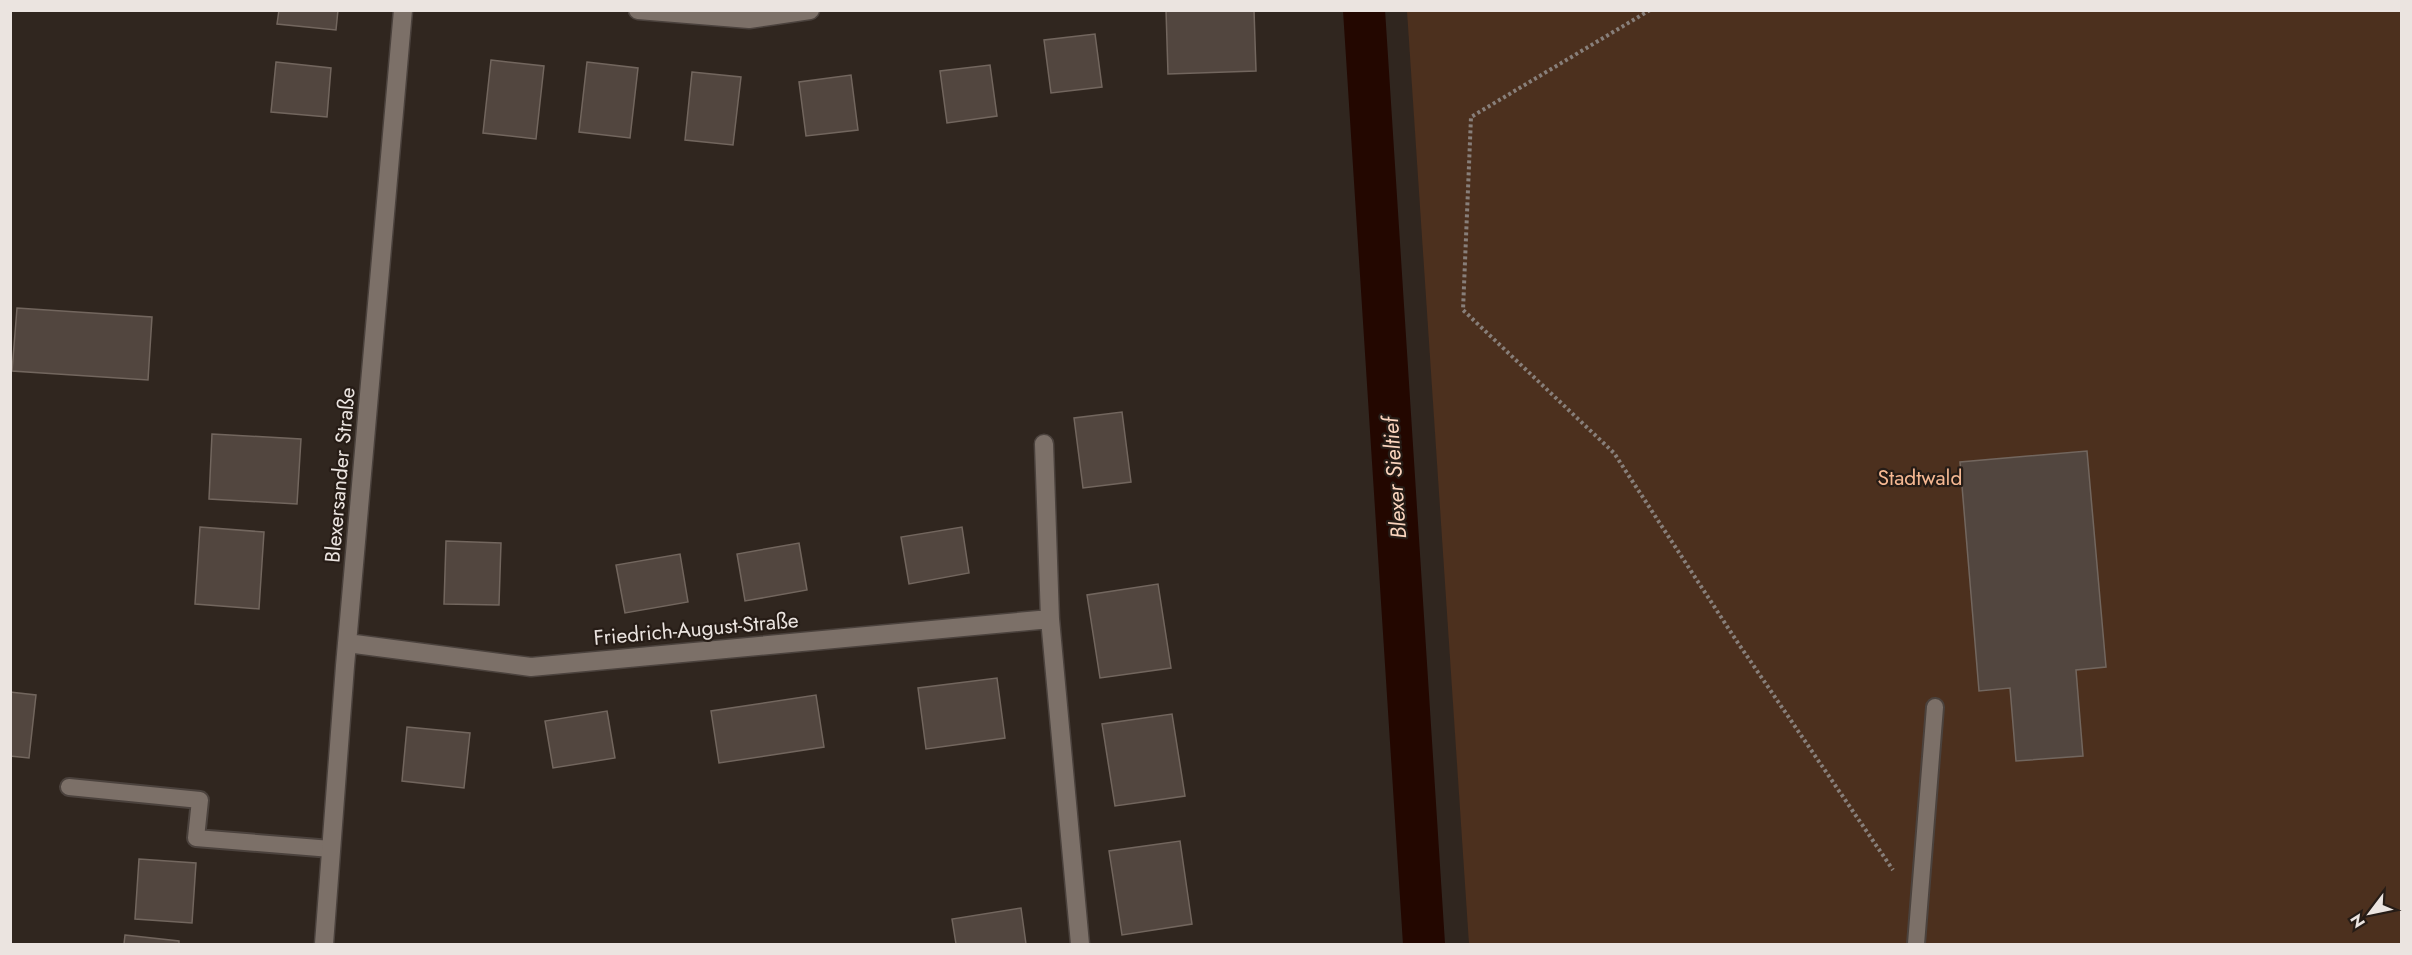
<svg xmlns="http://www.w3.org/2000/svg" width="2412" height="955" viewBox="0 0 2412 955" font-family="Jost,sans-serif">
  <rect width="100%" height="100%" fill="#30261f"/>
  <path fill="#4c301e" d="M 1407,11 L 2401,11 L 2401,944 L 1469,944 Z"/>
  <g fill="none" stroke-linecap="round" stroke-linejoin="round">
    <path stroke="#230700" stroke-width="42" d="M 1364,10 L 1424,944"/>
  </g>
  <path fill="#52463f" stroke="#72665e" stroke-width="1.5" d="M 279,10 L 338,10 L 336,30 L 277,24 Z
    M 1166,10 L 1254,10 L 1256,71 L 1168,74 Z
    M 1095,34 L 1102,87 L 1051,93 L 1044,40 Z
    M 491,60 L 544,66 L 536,139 L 483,133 Z
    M 276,62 L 331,68 L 327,117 L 271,112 Z
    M 587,62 L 638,68 L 630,138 L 579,132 Z
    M 990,65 L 997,116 L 947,123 L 940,71 Z
    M 692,72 L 741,77 L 733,145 L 685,140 Z
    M 851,75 L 858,130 L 806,136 L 799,82 Z
    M 17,308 L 152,317 L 148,380 L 12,371 Z
    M 1122,412 L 1131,482 L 1083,488 L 1074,418 Z
    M 212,434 L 301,439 L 297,504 L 209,499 Z
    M 2087,451 L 2106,667 L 2076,670 L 2083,756 L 2016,761 L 2010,688 L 1979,691 L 1960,462 Z
    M 200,527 L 264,532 L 259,609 L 195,604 Z
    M 962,527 L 969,573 L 909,584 L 901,537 Z
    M 446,541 L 501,543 L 499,605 L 444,604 Z
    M 799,543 L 807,590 L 745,601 L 737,554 Z
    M 680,554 L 688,602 L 625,613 L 616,565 Z
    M 1158,584 L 1171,668 L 1100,678 L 1087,595 Z
    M 997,678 L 1005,738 L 926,749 L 918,688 Z
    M 10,692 L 36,695 L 29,758 L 10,756 Z
    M 816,695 L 824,747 L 719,763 L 711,711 Z
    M 607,711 L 615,758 L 553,768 L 545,721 Z
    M 1172,714 L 1185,796 L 1115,806 L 1102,724 Z
    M 407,727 L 470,733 L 464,788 L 402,781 Z
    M 1180,841 L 1192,924 L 1122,935 L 1109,851 Z
    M 139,859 L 196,863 L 192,923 L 135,919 Z
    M 1021,908 L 1026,944 L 956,944 L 952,919 Z
    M 125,935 L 179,941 L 179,944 L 124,944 Z"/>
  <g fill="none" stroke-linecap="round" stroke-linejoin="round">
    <defs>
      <path id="lane" d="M 69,787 L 200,800 L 196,838 L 331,849
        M 1916,944 L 1935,707"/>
      <path id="street" d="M 638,10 L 749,19 L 810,10
        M 1044,444 L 1050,619 L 1080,944
        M 347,643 L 531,667 L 1050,619
        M 324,944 L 345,666 L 403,10"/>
    </defs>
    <use href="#lane" stroke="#4b423d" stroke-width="20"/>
    <use href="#street" stroke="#4b423d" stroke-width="21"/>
    <path stroke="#887f7a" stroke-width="4" stroke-dasharray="3 3" stroke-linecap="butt" d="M 1650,10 L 1471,117 L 1463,310 L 1614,453 L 1736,640 L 1893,870"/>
    <use href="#lane" stroke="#7c7068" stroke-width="16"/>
    <use href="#street" stroke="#7c7068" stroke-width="18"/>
  </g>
  <g text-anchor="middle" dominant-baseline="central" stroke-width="4.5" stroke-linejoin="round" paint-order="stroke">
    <g font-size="21" fill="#ebe4e0" stroke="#261c16">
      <text transform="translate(340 475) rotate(-85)">Blexersander Straße</text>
      <text transform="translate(696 629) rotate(-5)">Friedrich-August-Straße</text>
    </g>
    <g font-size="21" fill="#f6b892" stroke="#261c16">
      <text x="1920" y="478">Stadtwald</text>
    </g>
    <g font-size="22" font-style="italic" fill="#fad4bd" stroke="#261c16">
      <text transform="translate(1394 478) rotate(-94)">Blexer Sieltief</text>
    </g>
  </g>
  <rect width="2412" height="955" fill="none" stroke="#ebe4e0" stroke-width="24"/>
  <g transform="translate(2370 913) rotate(238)" stroke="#261c16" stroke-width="4.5" paint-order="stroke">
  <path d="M0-4.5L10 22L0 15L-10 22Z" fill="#ebe4e0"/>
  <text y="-9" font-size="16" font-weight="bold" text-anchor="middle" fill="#ebe4e0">N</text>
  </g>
</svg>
